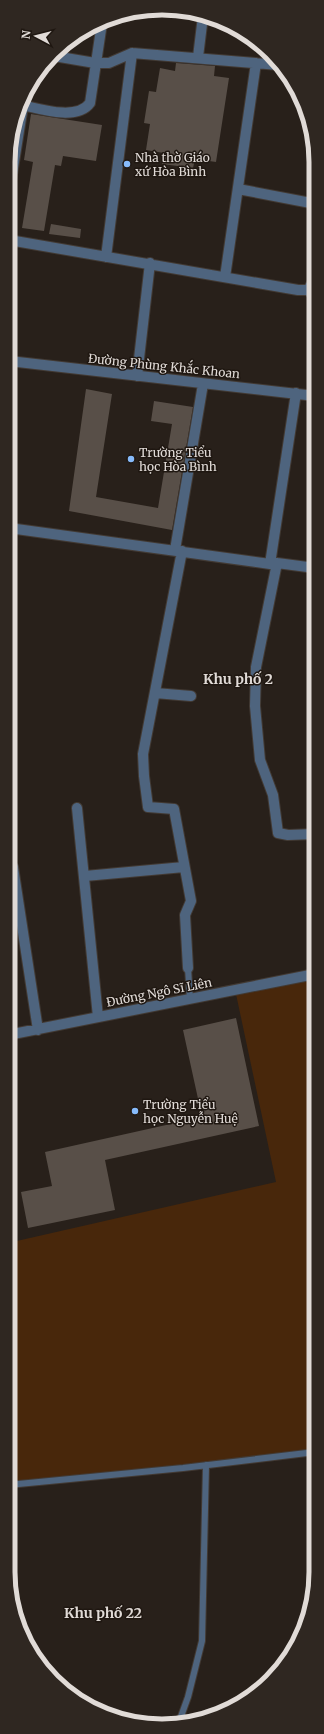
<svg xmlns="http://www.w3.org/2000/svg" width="324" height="1734" viewBox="0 0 324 1734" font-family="Merriweather,serif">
  <rect width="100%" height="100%" fill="#28201a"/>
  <path fill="#48270b" d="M 315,979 L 315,1449 L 179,1465 L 8,1482 L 8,1243 L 276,1182 L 236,994 Z"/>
  <path fill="#584f48" d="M 176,63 L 215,66 L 214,76 L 229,78 L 216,162 L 195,159 L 193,168 L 162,164 L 164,153 L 146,150 L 150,124 L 144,123 L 149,91 L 156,92 L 160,68 L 175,71 Z
    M 31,114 L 102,125 L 96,161 L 63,156 L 61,166 L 55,165 L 44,231 L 22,228 L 33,162 L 24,160 Z
    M 51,224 L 81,229 L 80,238 L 49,234 Z
    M 86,389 L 112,394 L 96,497 L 158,508 L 172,424 L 151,421 L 154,401 L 193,407 L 172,530 L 69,511 Z
    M 236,1018 L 259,1126 L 105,1160 L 115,1210 L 28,1228 L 21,1192 L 52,1186 L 45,1152 L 202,1117 L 183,1030 Z"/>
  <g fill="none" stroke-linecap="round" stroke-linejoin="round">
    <defs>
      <path id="lane" d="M 188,968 L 190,999
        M 8,1485 L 183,1468 L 315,1452
        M 310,1606 L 315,1578
        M 179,1722 L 188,1697 L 202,1641 L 206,1465"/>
      <path id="street" d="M 54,56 L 95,63 L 109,63 L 132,53 L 279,65
        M 198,57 L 203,16
        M 22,105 C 40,109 77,121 90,103 L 102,23
        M 238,189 L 316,204
        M 9,193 L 23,106
        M 9,240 L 298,290 L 308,290 L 316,298
        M 106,257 L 132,53
        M 225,277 L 256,63
        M 308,290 L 313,282 L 316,269
        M 9,361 L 315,396
        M 137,376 L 150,263
        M 9,528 L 270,564 L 277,563 L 315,568
        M 175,550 L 203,384
        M 182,551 L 143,754 L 144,776 L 148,807 L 174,809 L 191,901 L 185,915 L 188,968
        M 277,563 L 256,667 L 255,706 L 260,760 L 273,795 L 278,833 L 288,835 L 315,834
        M 270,564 L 296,393
        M 155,693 L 191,696
        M 77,808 L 98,1017
        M 13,867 L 38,1030
        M 85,876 L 184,867
        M 8,1035 L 315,974"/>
    </defs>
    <use href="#lane" stroke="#423a34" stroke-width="8"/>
    <use href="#street" stroke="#423a34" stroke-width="12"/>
    <use href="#lane" stroke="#4e647e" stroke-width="6"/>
    <use href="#street" stroke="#4e647e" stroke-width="10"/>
  </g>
  <g fill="#87bbfb" stroke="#1f1711" stroke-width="1.5">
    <circle cx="127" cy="164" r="4"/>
    <circle cx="131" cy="459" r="4"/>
    <circle cx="135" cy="1111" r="4"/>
  </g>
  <g text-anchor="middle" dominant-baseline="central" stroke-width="3" stroke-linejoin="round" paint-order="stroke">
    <g font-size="12" fill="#e1dbd7" stroke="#1f1711" text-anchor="start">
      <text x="135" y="157">Nhà thờ Giáo<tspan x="135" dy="14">xứ Hòa Bình</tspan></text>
      <text x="139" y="452">Trường Tiểu<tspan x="139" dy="14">học Hòa Bình</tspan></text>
      <text x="143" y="1104">Trường Tiểu<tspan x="143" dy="14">học Nguyễn Huệ</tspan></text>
    </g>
    <g font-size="12" fill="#e1dbd7" stroke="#1f1711">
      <text transform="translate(164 366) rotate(6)">Đường Phùng Khắc Khoan</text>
      <text transform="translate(159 992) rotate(-11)">Đường Ngô Sĩ Liên</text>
    </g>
    <g font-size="14" font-weight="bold" fill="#e1dbd7" stroke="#1f1711">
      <text x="238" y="679">Khu phố 2</text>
      <text x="103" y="1613">Khu phố 22</text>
    </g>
  </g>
  <path d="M0 0H324V1734H0ZM162 15H162A147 147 0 0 1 309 162V1572A147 147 0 0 1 162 1719H162A147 147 0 0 1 15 1572V162A147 147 0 0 1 162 15Z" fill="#2f2721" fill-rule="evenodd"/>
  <path fill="none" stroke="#e1dbd7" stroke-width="5" d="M162 15H162A147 147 0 0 1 309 162V1572A147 147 0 0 1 162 1719H162A147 147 0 0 1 15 1572V162A147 147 0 0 1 162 15Z"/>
  <g transform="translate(36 36) rotate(277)" stroke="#1f1711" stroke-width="3" paint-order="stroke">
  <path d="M0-3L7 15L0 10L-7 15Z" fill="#e1dbd7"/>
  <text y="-6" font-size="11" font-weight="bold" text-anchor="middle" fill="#e1dbd7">N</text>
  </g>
</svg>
